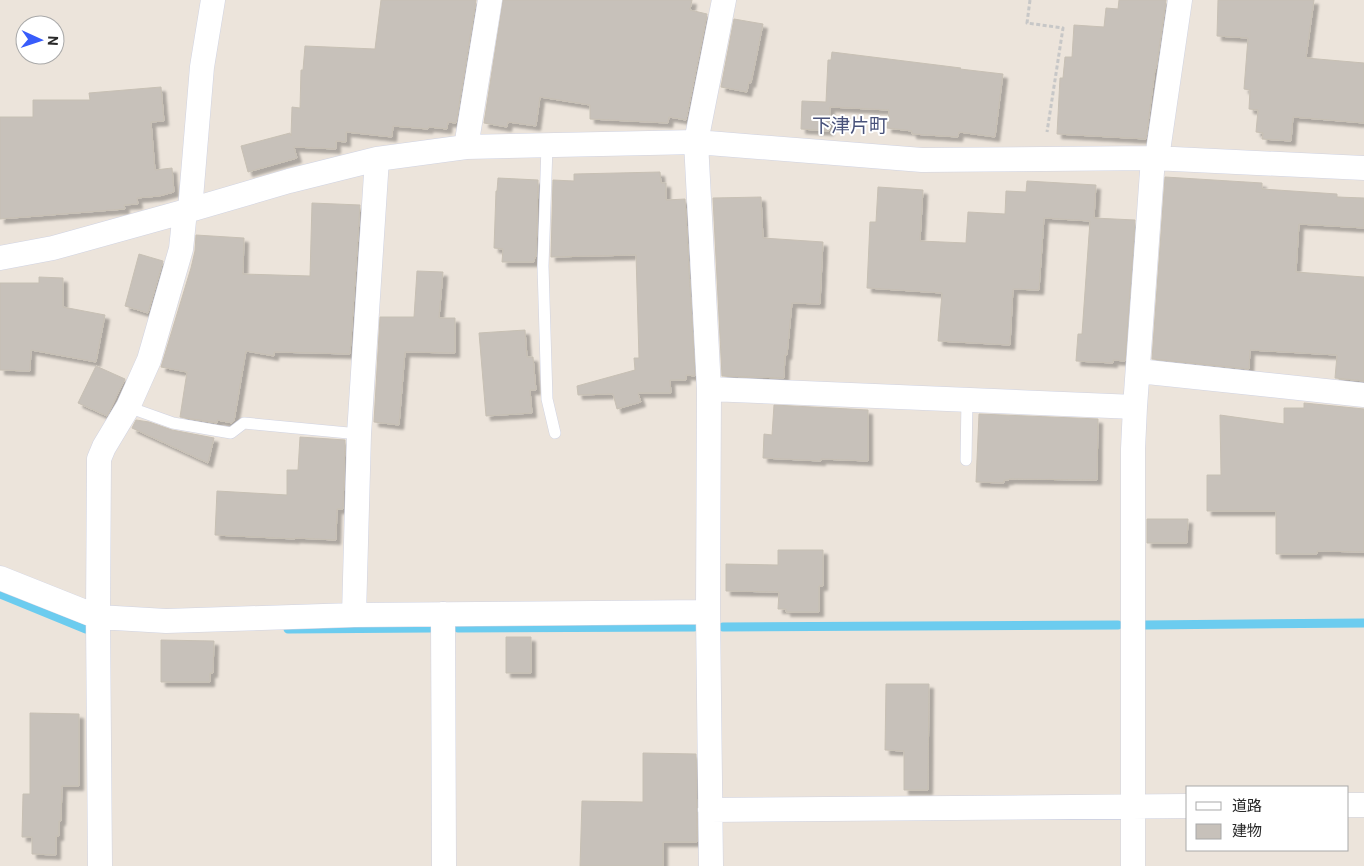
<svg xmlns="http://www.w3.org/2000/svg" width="1364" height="866" viewBox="0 0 1364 866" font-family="Roboto,'Noto Sans JP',sans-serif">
  <defs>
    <filter id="shadow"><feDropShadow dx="4.5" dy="4.5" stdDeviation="1" flood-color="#0004"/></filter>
  </defs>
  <rect width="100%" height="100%" fill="#ece4db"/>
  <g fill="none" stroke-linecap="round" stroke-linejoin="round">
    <path stroke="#6cccef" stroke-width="9" d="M 0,594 L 86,629
      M 1145,625 L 1364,623
      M 723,627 L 1118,625
      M 458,628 L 694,627
      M 288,629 L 430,628"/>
  </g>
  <path fill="#c7c1ba" stroke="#c7c0b4" filter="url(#shadow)" d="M 381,0 L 476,0 L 456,123 L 448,122 L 447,129 L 429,127 L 428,129 L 393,126 L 392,137 L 346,132 L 346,142 L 336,141 L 336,149 L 294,147 L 297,158 L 248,172 L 241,146 L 290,133 L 291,136 L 292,107 L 300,108 L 301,70 L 303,70 L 305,46 L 375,49 Z
    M 503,0 L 692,0 L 690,10 L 707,14 L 686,120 L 669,117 L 668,123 L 590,119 L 590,105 L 540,97 L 536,126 L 508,122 L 507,127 L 484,123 Z
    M 1119,0 L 1166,0 L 1156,69 L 1155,69 L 1146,139 L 1057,134 L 1060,78 L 1063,78 L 1065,57 L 1072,57 L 1074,25 L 1104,27 L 1106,8 L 1118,9 Z
    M 1218,0 L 1314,0 L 1306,58 L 1364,63 L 1364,123 L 1293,117 L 1291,141 L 1262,139 L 1263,133 L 1256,132 L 1258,110 L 1249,109 L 1250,90 L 1244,89 L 1248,38 L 1217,36 Z
    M 734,19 L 763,24 L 751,83 L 749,82 L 747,92 L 721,87 Z
    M 832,52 L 961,68 L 960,69 L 1003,74 L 995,137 L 959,132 L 958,137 L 912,134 L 912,131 L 887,128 L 889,110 L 830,107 L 829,131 L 801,129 L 802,101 L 826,102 L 828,60 L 831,60 Z
    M 161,87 L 164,121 L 151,122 L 155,170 L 172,168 L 174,192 L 159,196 L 137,198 L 138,204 L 124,205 L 125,209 L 0,219 L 0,117 L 33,117 L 33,100 L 90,100 L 89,93 Z
    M 660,172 L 661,183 L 666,183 L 666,200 L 685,199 L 695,376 L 686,375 L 686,380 L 670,380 L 671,393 L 638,393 L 641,402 L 617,409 L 613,394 L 578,395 L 577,386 L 635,370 L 634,358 L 639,358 L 636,255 L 551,257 L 553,180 L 574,181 L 574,174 Z
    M 1165,177 L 1262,183 L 1262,189 L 1337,194 L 1337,197 L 1364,198 L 1364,228 L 1299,224 L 1296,272 L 1364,277 L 1364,381 L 1335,378 L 1337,355 L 1250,350 L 1249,369 L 1152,359 Z
    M 498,178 L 538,180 L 536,257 L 535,257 L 534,262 L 502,262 L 503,249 L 494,248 L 496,191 L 497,191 Z
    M 1027,181 L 1096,185 L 1094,218 L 1135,220 L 1125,361 L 1113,360 L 1113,363 L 1076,361 L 1078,334 L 1082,334 L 1090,221 L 1044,218 L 1039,290 L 1013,289 L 1010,345 L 938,341 L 942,293 L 867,288 L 870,222 L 876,222 L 878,187 L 923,190 L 920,241 L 966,243 L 968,212 L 1005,214 L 1006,191 L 1026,192 Z
    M 761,197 L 763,238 L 823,242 L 820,304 L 792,303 L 787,355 L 785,355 L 784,378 L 722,376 L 713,198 Z
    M 312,203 L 360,205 L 350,354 L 274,352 L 274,356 L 246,351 L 234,421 L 232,423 L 217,420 L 217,423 L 180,417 L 187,372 L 161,367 L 191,268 L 195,251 L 196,235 L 244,238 L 243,274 L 310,276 Z
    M 139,254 L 163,261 L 148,313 L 125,306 Z
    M 417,271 L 443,272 L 439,318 L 455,318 L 455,353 L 405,352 L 399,425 L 374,422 L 380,317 L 414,317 Z
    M 39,277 L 63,278 L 63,307 L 105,315 L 96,362 L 31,350 L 30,371 L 0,370 L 0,283 L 39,283 Z
    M 525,330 L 527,357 L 533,357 L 536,390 L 530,390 L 532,413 L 486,416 L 479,333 Z
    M 96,366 L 125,379 L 107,416 L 78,403 Z
    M 1304,403 L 1364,409 L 1364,552 L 1317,551 L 1317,554 L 1276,554 L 1276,511 L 1207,511 L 1207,475 L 1221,475 L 1220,415 L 1284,424 L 1284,408 L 1304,408 Z
    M 774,405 L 868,410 L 868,461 L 821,459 L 821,461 L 763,458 L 764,434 L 772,435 Z
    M 979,414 L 1098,419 L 1097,480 L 1009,479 L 1009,480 L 1004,480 L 1004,483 L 976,482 Z
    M 136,420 L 149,422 L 172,430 L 214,438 L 208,463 L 132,428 Z
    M 300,437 L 345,440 L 343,509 L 337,509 L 336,540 L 295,538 L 295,539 L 215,535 L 217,491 L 287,495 L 287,470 L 298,470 Z
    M 1147,519 L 1188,519 L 1187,543 L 1147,543 Z
    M 778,550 L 823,550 L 823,586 L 819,586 L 819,612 L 786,612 L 786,609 L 778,609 L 779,592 L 726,591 L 726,564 L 778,565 Z
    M 506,637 L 531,637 L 531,673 L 506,673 Z
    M 161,640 L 214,641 L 213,673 L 210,673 L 210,682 L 161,682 Z
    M 886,684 L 929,684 L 928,790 L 904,790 L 904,751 L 885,750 Z
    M 30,713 L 79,714 L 79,786 L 62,786 L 61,821 L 59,821 L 59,836 L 56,836 L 56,855 L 32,854 L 32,837 L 22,837 L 23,794 L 30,794 Z
    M 643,753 L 696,754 L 697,842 L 663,842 L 663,866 L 580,866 L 582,801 L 643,802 Z"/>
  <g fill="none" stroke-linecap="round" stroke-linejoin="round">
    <defs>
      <path id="service" d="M 547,146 L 543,266 L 547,399 L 555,433
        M 128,407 L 173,423 L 231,433 L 244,423 L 359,434
        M 966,460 L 967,400"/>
      <path id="minor" d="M 466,147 L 490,0
        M 1157,158 L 1180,0
        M 190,210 L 202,67 L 213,0
        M 0,258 L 53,248 L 190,210 L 289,181 L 377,159 L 466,147 L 696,142 L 922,160 L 1153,158 L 1364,168
        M 1138,371 L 1364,395
        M 709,389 L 1135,407
        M 0,578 L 98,617 L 166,621 L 354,615 L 708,612
        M 443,614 L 444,866
        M 354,615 L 359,434 L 377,159
        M 1348,805 L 1364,805
        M 710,810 L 1188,806
        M 100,866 L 98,617 L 99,459 L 104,447 L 128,407 L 149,360 L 181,249 L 185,211
        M 711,866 L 708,612 L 709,389 L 696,142 L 724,0
        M 1133,866 L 1133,449 L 1135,407 L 1153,158"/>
    </defs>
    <use href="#service" stroke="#d0d3e2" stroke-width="12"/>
    <use href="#minor" stroke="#d0d3e2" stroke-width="25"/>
    <path stroke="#c7c7c7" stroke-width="3" stroke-dasharray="4 2.5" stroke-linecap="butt" d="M 1030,0 L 1027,23 L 1063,28 L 1047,132"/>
    <use href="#service" stroke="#fff" stroke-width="11"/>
    <use href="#minor" stroke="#fff" stroke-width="24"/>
  </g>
  <g text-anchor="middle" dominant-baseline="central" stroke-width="4" stroke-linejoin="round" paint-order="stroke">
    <g font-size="19" fill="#49527a" stroke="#fff">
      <text x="850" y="125">下津片町</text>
    </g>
  </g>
  <rect x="1186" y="786" width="162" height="65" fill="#ffffff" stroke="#a9a9a9"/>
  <rect x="1196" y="802" width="25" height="8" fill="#ffffff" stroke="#a9a9a9"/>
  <text x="1232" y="811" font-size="15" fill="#292929">道路</text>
  <rect x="1196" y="824" width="25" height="15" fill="#c7c1ba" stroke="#a9a9a9"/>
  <text x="1232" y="836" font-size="15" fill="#292929">建物</text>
  <g transform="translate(40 40) rotate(93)"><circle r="24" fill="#ffffff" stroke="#a9a9a9"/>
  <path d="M0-4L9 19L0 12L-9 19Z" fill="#385cfb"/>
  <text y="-8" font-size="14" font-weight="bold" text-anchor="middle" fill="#292929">N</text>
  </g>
</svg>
